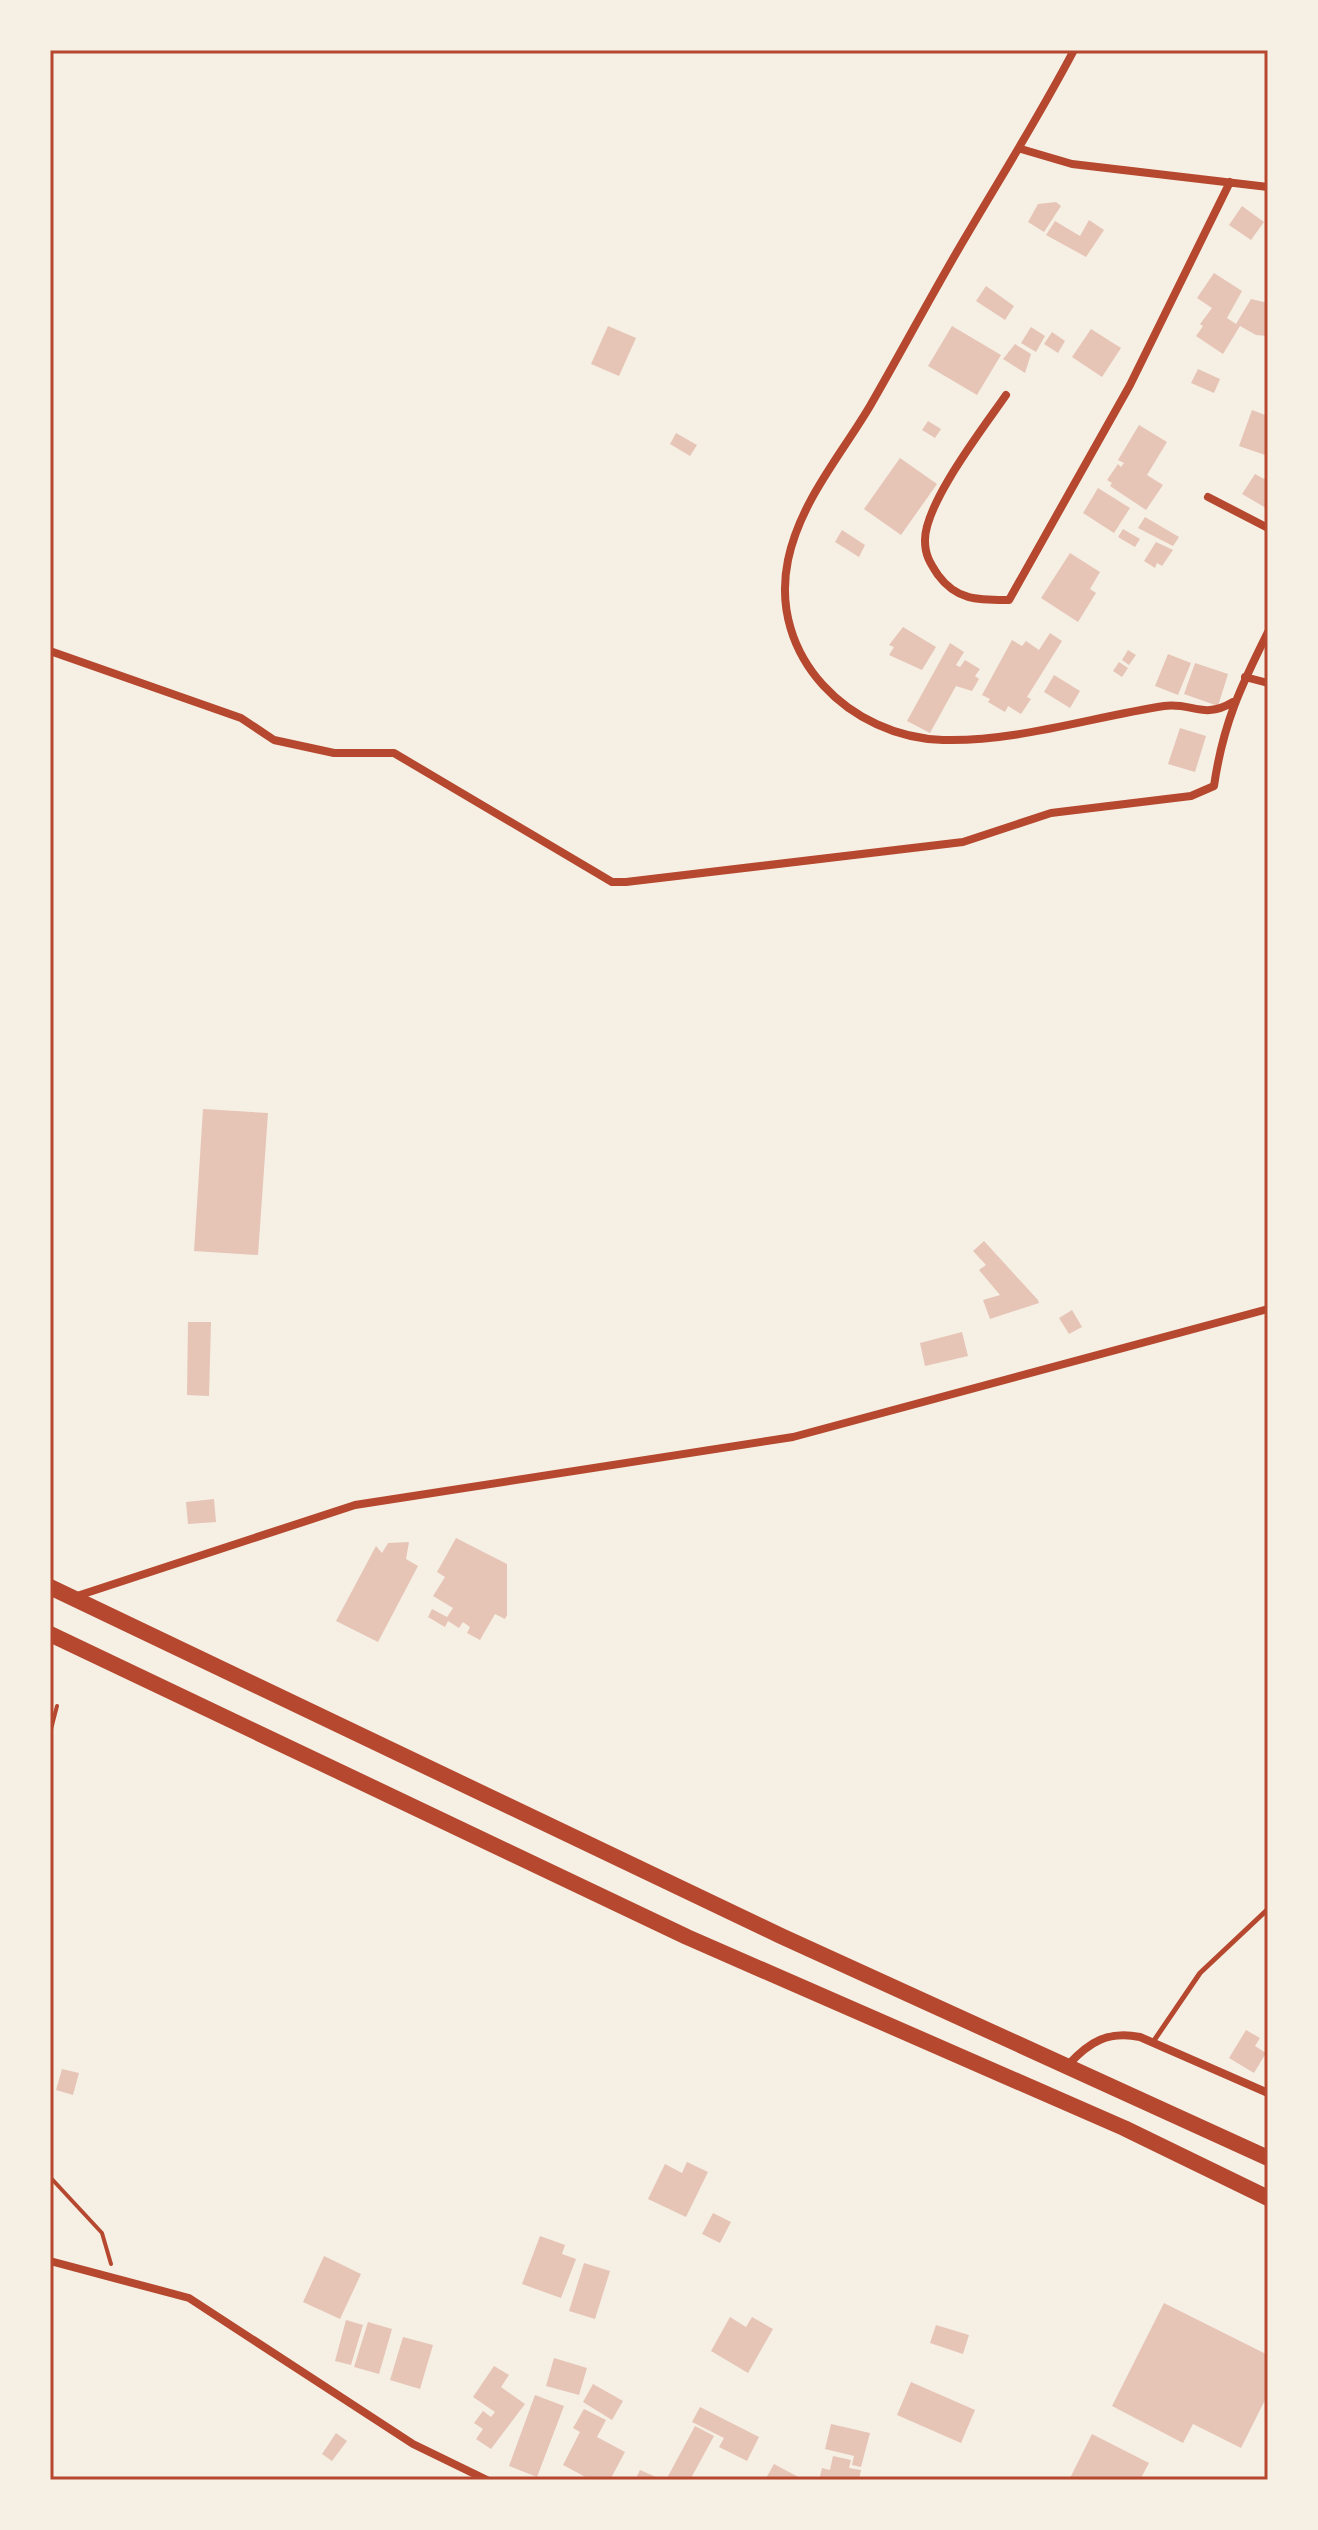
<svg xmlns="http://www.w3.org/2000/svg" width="1318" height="2530" viewBox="0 0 1318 2530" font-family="'Exo 2',sans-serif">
  <rect width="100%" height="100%" fill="#f6efe4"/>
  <path fill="#e6c5b7" d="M 1056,202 L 1061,206 L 1044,232 L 1028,222 L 1038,204 Z
    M 1242,206 L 1264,222 L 1251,240 L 1229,225 Z
    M 1089,220 L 1104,230 L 1086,257 L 1046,235 L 1055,221 L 1080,236 Z
    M 1214,273 L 1242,291 L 1227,318 L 1236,324 L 1251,299 L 1268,303 L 1268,336 L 1256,335 L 1240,326 L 1223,354 L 1196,336 L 1203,326 L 1200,324 L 1212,308 L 1197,298 Z
    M 986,286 L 1014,306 L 1005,320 L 976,301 Z
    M 608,326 L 636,338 L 619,376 L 591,364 Z
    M 952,326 L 1001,355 L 977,395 L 928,366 Z
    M 1031,327 L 1045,336 L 1036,352 L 1021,343 Z
    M 1091,329 L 1121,348 L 1102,377 L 1072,357 Z
    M 1052,332 L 1065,341 L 1058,353 L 1044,344 Z
    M 1015,344 L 1031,354 L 1025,373 L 1003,359 Z
    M 1198,369 L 1220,379 L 1214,393 L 1191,383 Z
    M 1252,410 L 1268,416 L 1268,456 L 1239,446 Z
    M 928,421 L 941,429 L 935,438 L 922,430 Z
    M 1139,425 L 1167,442 L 1147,475 L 1163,485 L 1146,510 L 1110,486 L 1112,483 L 1107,480 L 1118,464 L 1121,467 L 1124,463 L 1118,460 Z
    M 676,433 L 697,445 L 690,456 L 670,444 Z
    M 900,458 L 937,484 L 901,535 L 864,509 Z
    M 1255,474 L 1268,481 L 1266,508 L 1242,494 Z
    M 1098,488 L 1130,508 L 1114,533 L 1083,513 Z
    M 1145,517 L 1179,537 L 1173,546 L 1138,528 Z
    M 1123,529 L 1140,539 L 1135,547 L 1118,537 Z
    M 842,530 L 865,545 L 859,557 L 835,542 Z
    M 1156,542 L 1173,550 L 1162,566 L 1157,563 L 1155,568 L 1144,561 Z
    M 1070,553 L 1100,572 L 1090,589 L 1096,593 L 1078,622 L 1041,598 Z
    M 903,627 L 936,647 L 922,670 L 889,655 L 894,647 L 889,645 Z
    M 1050,633 L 1062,641 L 1027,697 L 1031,699 L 1021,714 L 1008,706 L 1005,712 L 988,702 L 990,699 L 982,695 L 1012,640 L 1022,646 L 1026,641 L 1039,650 Z
    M 950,643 L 964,652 L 956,665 L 960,667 L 965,660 L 980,669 L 975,676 L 979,679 L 972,691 L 956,686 L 930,733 L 907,721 Z
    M 1128,650 L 1136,655 L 1129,665 L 1122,660 Z
    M 1168,654 L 1191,663 L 1178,695 L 1155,686 Z
    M 1119,662 L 1128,668 L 1122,677 L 1113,671 Z
    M 1195,663 L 1228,674 L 1218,706 L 1184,694 Z
    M 1054,675 L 1080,691 L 1070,708 L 1044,692 Z
    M 1180,728 L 1206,736 L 1195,772 L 1168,764 Z
    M 203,1109 L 268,1113 L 258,1255 L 194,1251 Z
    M 984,1241 L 1038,1300 L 1039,1303 L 990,1319 L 983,1300 L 1000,1295 L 979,1270 L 986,1265 L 973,1251 Z
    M 1072,1310 L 1082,1327 L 1069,1334 L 1059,1318 Z
    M 188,1322 L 211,1322 L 209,1396 L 187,1395 Z
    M 962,1332 L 968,1356 L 925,1366 L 920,1343 Z
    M 214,1499 L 216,1522 L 188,1524 L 186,1502 Z
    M 456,1538 L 507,1564 L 507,1615 L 505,1619 L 495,1614 L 480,1640 L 467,1633 L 470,1627 L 463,1622 L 459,1628 L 448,1621 L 445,1627 L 428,1617 L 432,1609 L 447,1617 L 453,1608 L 433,1596 L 445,1577 L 437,1572 Z
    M 409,1542 L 406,1559 L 418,1566 L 378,1642 L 336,1621 L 376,1546 L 382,1553 L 388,1543 Z
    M 1246,2030 L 1260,2038 L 1255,2046 L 1266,2053 L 1254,2073 L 1229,2058 Z
    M 62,2069 L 79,2073 L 73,2095 L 56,2090 Z
    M 687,2162 L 708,2172 L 686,2217 L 648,2199 L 665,2164 L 682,2173 Z
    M 713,2213 L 731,2222 L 720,2243 L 702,2234 Z
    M 540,2236 L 565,2245 L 562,2254 L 576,2259 L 561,2298 L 522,2284 Z
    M 324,2256 L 361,2274 L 340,2319 L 303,2302 Z
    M 584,2263 L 610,2271 L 595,2319 L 569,2311 Z
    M 1164,2303 L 1268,2355 L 1268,2394 L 1241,2448 L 1193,2424 L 1183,2443 L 1112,2406 Z
    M 730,2317 L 746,2327 L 752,2317 L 773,2329 L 748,2373 L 711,2351 Z
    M 346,2320 L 363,2325 L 351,2365 L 335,2361 Z
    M 368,2322 L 392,2329 L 379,2374 L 354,2367 Z
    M 936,2325 L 969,2335 L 963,2354 L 930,2343 Z
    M 403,2337 L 433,2345 L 420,2389 L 390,2380 Z
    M 554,2358 L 587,2368 L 579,2395 L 546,2386 Z
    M 494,2366 L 509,2375 L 501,2387 L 525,2404 L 491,2449 L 476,2439 L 483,2429 L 474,2423 L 483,2411 L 491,2417 L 495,2412 L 473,2397 Z
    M 911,2382 L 975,2410 L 961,2443 L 897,2415 Z
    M 593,2384 L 623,2401 L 612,2420 L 583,2402 Z
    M 535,2395 L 564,2406 L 537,2477 L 509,2466 Z
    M 700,2407 L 759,2437 L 747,2461 L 719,2447 L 724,2438 L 692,2422 Z
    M 584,2409 L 606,2420 L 597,2437 L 625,2452 L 610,2480 L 591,2480 L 563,2465 L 580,2432 L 573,2428 Z
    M 831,2424 L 870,2433 L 861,2467 L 852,2465 L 854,2456 L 825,2449 Z
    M 695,2426 L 714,2436 L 690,2480 L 666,2480 Z
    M 336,2433 L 347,2441 L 332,2461 L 322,2454 Z
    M 1092,2434 L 1149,2463 L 1140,2480 L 1069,2480 Z
    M 833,2456 L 851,2460 L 849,2468 L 861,2470 L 859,2480 L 819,2480 L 822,2468 L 830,2470 Z
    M 774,2464 L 804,2480 L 765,2480 Z
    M 640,2470 L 663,2480 L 635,2480 Z"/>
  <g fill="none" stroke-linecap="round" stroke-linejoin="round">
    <path stroke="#b5482f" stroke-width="4" d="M 50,1733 L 57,1706
      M 50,2177 L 102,2233 L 111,2264"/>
    <path stroke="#b5482f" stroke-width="5" d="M 1153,2042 L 1200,1973 L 1268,1909"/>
    <path stroke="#b5482f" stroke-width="8" d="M 1074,50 C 1041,113 1004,172 968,233 C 934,290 903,349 870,406 C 841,455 800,502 788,560 C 768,657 850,737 943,740 C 1016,742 1092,717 1164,706 C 1192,702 1203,720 1233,702
      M 1021,149 L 1072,164 L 1268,187
      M 1006,395 C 984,427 924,504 925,541 C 925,555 930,563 938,575 C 957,601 979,600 1009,600 L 1130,385 L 1230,182
      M 1208,497 L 1268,528
      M 50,651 L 241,718 L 274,740 L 334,753 L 394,753 L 612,882 L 626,882 L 963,842 L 1051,813 L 1191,796 L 1214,786 C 1223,724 1240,688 1268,632
      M 1245,677 L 1268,683
      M 74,1597 L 355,1505 L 793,1437 L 1268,1309
      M 1068,2065 C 1090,2041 1108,2031 1140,2037 L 1268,2093
      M 50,2261 L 189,2298 L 413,2444 L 487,2480"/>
    <path stroke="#b5482f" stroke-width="16" d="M 50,1587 L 781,1936 L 1268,2158
      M 50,1634 L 687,1937 L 1124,2128 L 1268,2198"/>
  </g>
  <rect width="1318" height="2530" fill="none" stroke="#f6efe4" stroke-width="104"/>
  <rect x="52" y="52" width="1214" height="2426" fill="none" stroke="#b5482f" stroke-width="3"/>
</svg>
